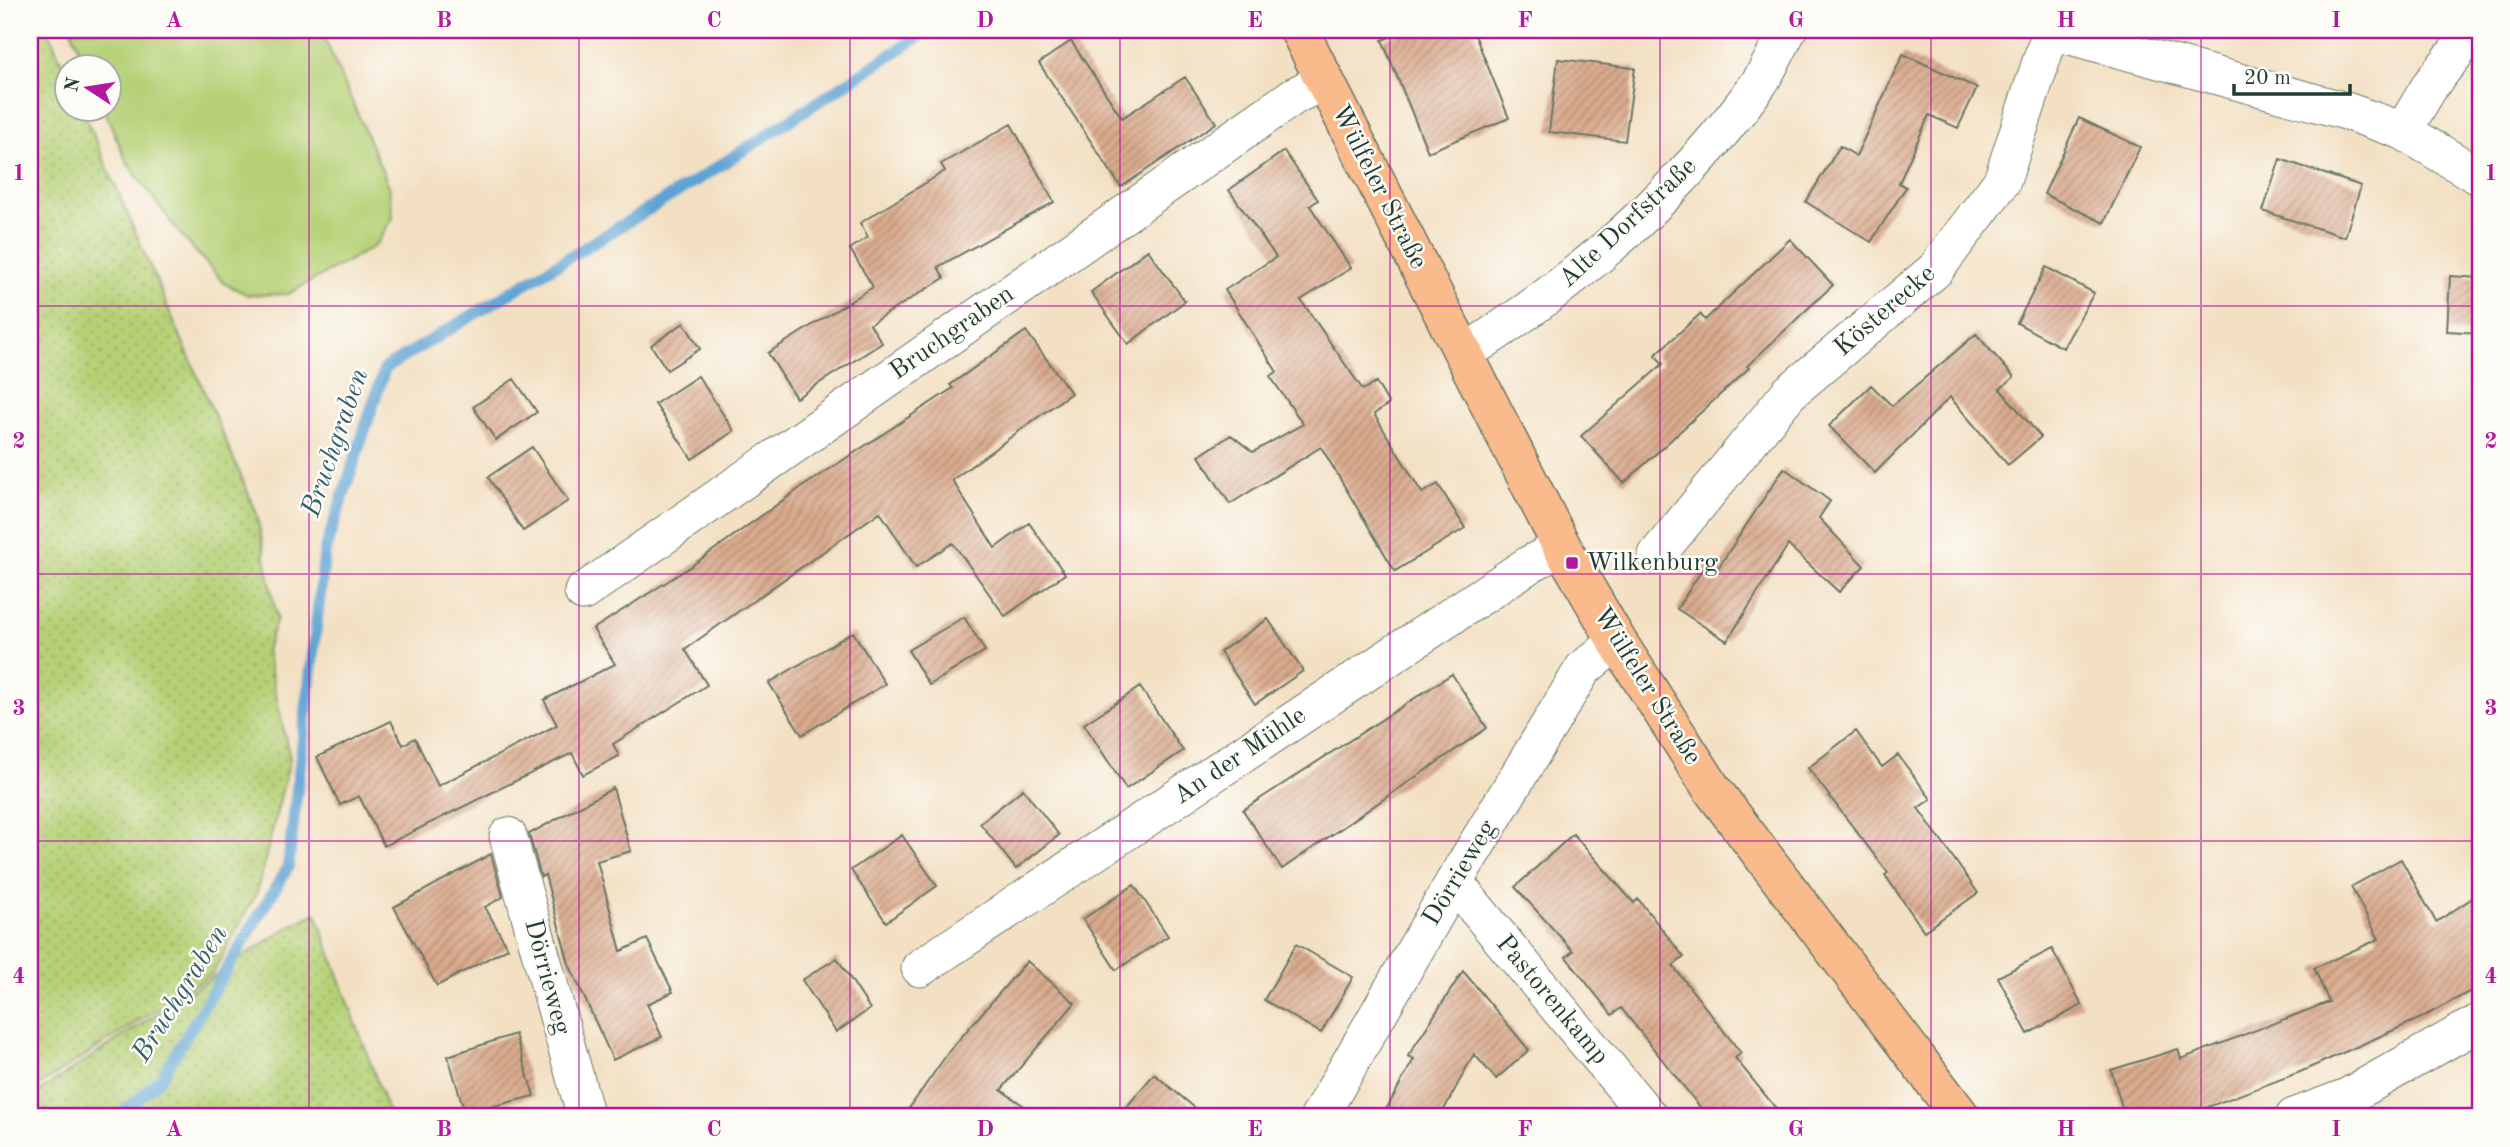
<svg xmlns="http://www.w3.org/2000/svg" width="2510" height="1147" viewBox="0 0 2510 1147" font-family="'Old Standard TT',serif">
  <defs>
    <pattern id="grass-dots" width="8" height="8" patternUnits="userSpaceOnUse" patternTransform="scale(1.75)"><rect width="8" height="8" fill="#b6d076"/><path d="M2 2h.1M6 6h.1" fill="none" stroke="#93aa62" stroke-width="1.8" stroke-linecap="round"/></pattern>
    <pattern id="building-hatch" width="6" height="6" patternUnits="userSpaceOnUse" patternTransform="scale(1.75)"><rect width="6" height="6" fill="#daaa8d"/><path d="M-1 1l2-2M0 6l6-6M5 7l2-2" fill="none" stroke="#b08c74"/></pattern>
  </defs>
  <rect width="100%" height="100%" fill="#fdfcf7"/>
  <filter id="ink" filterUnits="userSpaceOnUse"><feTurbulence type="fractalNoise" baseFrequency=".0143" numOctaves="2"/><feDisplacementMap in="SourceGraphic" scale="14" xChannelSelector="R" yChannelSelector="G"/><feConvolveMatrix kernelMatrix="1 2 1 2 8 2 1 2 1" color-interpolation-filters="sRGB"/></filter>
  <filter id="wash" filterUnits="userSpaceOnUse"><feTurbulence type="fractalNoise" baseFrequency=".00686" numOctaves="4" result="noise"/><feDisplacementMap in="SourceGraphic" scale="28" xChannelSelector="R" yChannelSelector="G"/><feGaussianBlur stdDeviation="1.57" result="paint"/><feColorMatrix in="noise" values="0 0 0 0 0 0 0 0 0 0 0 0 0 0 0 0 0 1.4 0 .05"/><feComposite in="paint" operator="in"/></filter>
  <g filter="url(#wash)">
    <rect width="100%" height="100%" fill="#f3e0c3"/>
    <path fill="url(#grass-dots)" stroke="#6a8655" stroke-width="2" d="M 30,30 L 48,30 L 66,73 L 66,108 L 82,109 L 256,511 L 277,619 L 266,650 L 290,759 L 257,892 L 213,973 L 38,1086 L 30,1095 Z
      M 316,913 L 390,1117 L 30,1117 L 30,1104 L 43,1089 L 290,926 Z"/>
    <path fill="#b6d076" stroke="#6a8655" stroke-width="2" d="M 71,30 L 321,30 L 389,186 L 393,218 L 375,246 L 288,294 L 248,295 L 225,284 L 181,235 L 127,163 L 104,109 L 108,108 L 108,66 L 86,66 Z"/>
    <g fill="none" stroke-linecap="round" stroke-linejoin="round">
      <path stroke="#5da3d3" stroke-width="12" d="M 119,1117 L 161,1078 L 288,867 L 325,550 L 385,368 L 699,179 L 929,30"/>
    </g>
    <g id="blocks">
      <path fill="url(#building-hatch)" d="M 1408,30 L 1473,30 L 1509,118 L 1428,152 L 1382,40 Z
        M 1071,41 L 1122,118 L 1185,77 L 1216,123 L 1121,187 L 1039,63 Z
        M 1903,54 L 1977,88 L 1958,128 L 1929,115 L 1899,183 L 1906,187 L 1871,242 L 1806,202 L 1840,146 L 1856,156 Z
        M 1558,59 L 1635,68 L 1625,141 L 1549,132 Z
        M 2079,118 L 2140,147 L 2104,223 L 2044,194 Z
        M 1011,124 L 1054,202 L 938,267 L 944,278 L 870,324 L 882,343 L 796,398 L 768,353 L 873,287 L 850,249 L 868,237 L 860,223 L 945,171 L 941,164 Z
        M 1284,151 L 1318,200 L 1310,206 L 1351,268 L 1301,300 L 1363,390 L 1376,382 L 1389,404 L 1374,414 L 1422,493 L 1438,484 L 1465,528 L 1395,571 L 1321,447 L 1230,504 L 1199,456 L 1231,435 L 1253,452 L 1303,424 L 1270,376 L 1277,372 L 1225,290 L 1276,257 L 1229,190 Z
        M 2280,159 L 2361,186 L 2345,237 L 2263,211 Z
        M 1790,239 L 1833,285 L 1747,366 L 1749,368 L 1624,483 L 1581,436 L 1663,364 L 1655,355 L 1700,314 L 1705,320 Z
        M 1148,250 L 1185,301 L 1128,344 L 1091,292 Z
        M 2046,267 L 2094,293 L 2063,348 L 2017,323 Z
        M 2450,276 L 2480,278 L 2480,333 L 2447,331 Z
        M 684,323 L 700,349 L 667,370 L 651,345 Z
        M 1026,331 L 1071,393 L 952,480 L 995,548 L 1029,523 L 1065,574 L 1005,616 L 953,543 L 916,567 L 880,512 L 685,649 L 707,685 L 613,744 L 619,756 L 583,775 L 572,753 L 384,846 L 359,796 L 340,805 L 317,757 L 391,721 L 403,745 L 415,738 L 438,786 L 557,725 L 544,700 L 615,664 L 593,629 L 690,567 L 796,491 L 953,388 L 950,385 Z
        M 1976,334 L 2014,377 L 2000,389 L 2041,437 L 2008,465 L 1950,397 L 1875,473 L 1829,426 L 1871,385 L 1892,406 Z
        M 698,376 L 734,431 L 692,459 L 655,404 Z
        M 514,379 L 537,412 L 496,440 L 473,407 Z
        M 532,447 L 568,501 L 523,531 L 488,477 Z
        M 1784,468 L 1830,501 L 1819,518 L 1864,566 L 1839,592 L 1788,545 L 1727,641 L 1677,609 L 1707,562 L 1718,568 Z
        M 964,617 L 985,651 L 929,685 L 908,650 Z
        M 1268,619 L 1303,671 L 1255,704 L 1220,652 Z
        M 853,632 L 885,684 L 802,735 L 769,683 Z
        M 1452,674 L 1487,728 L 1282,869 L 1243,810 Z
        M 1140,687 L 1183,751 L 1126,789 L 1084,724 Z
        M 1856,731 L 1882,767 L 1898,755 L 1931,799 L 1918,808 L 1978,893 L 1924,931 L 1885,875 L 1888,873 L 1808,768 Z
        M 613,788 L 631,851 L 597,861 L 621,951 L 647,939 L 673,992 L 647,1004 L 662,1037 L 613,1060 L 569,964 L 545,875 L 541,877 L 529,834 Z
        M 1023,789 L 1059,835 L 1016,869 L 980,823 Z
        M 1573,834 L 1634,903 L 1638,899 L 1684,957 L 1673,966 L 1741,1053 L 1735,1058 L 1783,1117 L 1708,1117 L 1621,1008 L 1612,1015 L 1566,957 L 1573,951 L 1515,887 Z
        M 902,835 L 937,886 L 886,922 L 851,870 Z
        M 491,854 L 503,897 L 485,907 L 508,948 L 437,986 L 394,907 Z
        M 2401,859 L 2436,922 L 2480,893 L 2480,986 L 2421,1018 L 2300,1072 L 2197,1111 L 2199,1117 L 2125,1117 L 2111,1070 L 2178,1049 L 2181,1059 L 2329,1002 L 2314,968 L 2379,939 L 2351,887 Z
        M 1134,885 L 1168,936 L 1116,970 L 1083,919 Z
        M 1296,944 L 1353,977 L 1321,1033 L 1264,1000 Z
        M 2052,949 L 2082,1005 L 2028,1034 L 1998,977 Z
        M 837,958 L 870,1009 L 836,1032 L 802,980 Z
        M 1027,961 L 1075,1003 L 1001,1090 L 1040,1117 L 903,1117 L 950,1050 Z
        M 1463,971 L 1529,1050 L 1496,1079 L 1474,1054 L 1440,1117 L 1382,1117 L 1414,1059 L 1408,1056 Z
        M 515,1034 L 534,1096 L 465,1113 L 448,1056 Z
        M 1154,1074 L 1206,1117 L 1118,1117 Z"/>
    </g>
  </g>
  <g filter="url(#ink)">
    <use href="#blocks" fill-opacity="0" stroke="#697666" stroke-width="2"/>
    <g fill="none" stroke-linecap="round" stroke-linejoin="round">
      <defs>
        <path id="minor" d="M 2048,30 L 2346,111 L 2403,131 L 2480,177
          M 2403,131 L 2431,84 L 2474,30
          M 1463,354 C 1576,283 1678,195 1757,86 C 1769,69 1778,48 1788,30
          M 1657,555 L 1789,393 L 1935,270 L 2002,181 L 2051,31
          M 583,592 L 1294,96 L 1324,81
          M 508,836 L 586,1117
          M 1454,882 L 1649,1117
          M 920,968 L 1530,564 L 1562,547
          M 1319,1117 L 1454,882 L 1583,669 L 1617,641
          M 2294,1117 L 2347,1097 L 2480,1022"/>
        <path id="major" d="M 1299,30 L 1562,547 L 1617,641 L 1712,789 L 1961,1117"/>
      </defs>
      <use href="#minor" stroke="#697666" stroke-width="39"/>
      <use href="#major" stroke="#697666" stroke-width="41"/>
      <use href="#minor" stroke="#fff" stroke-width="37"/>
      <use href="#major" stroke="#fabb8c" stroke-width="38"/>
    </g>
  </g>
  <path fill="none" stroke="#b5179e" stroke-width="2" stroke-opacity="0.55" d="M 309,30 L 309,1117M 579,30 L 579,1117M 850,30 L 850,1117M 1120,30 L 1120,1117M 1390,30 L 1390,1117M 1660,30 L 1660,1117M 1931,30 L 1931,1117M 2201,30 L 2201,1117M 30,306 L 2480,306M 30,574 L 2480,574M 30,841 L 2480,841"/>
  <rect fill="#b5179e" stroke="#fdfcf7" stroke-width="2.5" x="1565" y="556" width="14" height="14" rx="3.5"/>
  <g text-anchor="middle" dominant-baseline="central" stroke-width="5" stroke-linejoin="round" paint-order="stroke">
    <g font-size="26" fill="#1f3d34" stroke="#fdfcf7">
      <text transform="translate(1379 187) rotate(63)">Wülfeler Straße</text>
      <text transform="translate(1628 223) rotate(-43)">Alte Dorfstraße</text>
      <text transform="translate(1885 311) rotate(-41)">Kösterecke</text>
      <text transform="translate(952 333) rotate(-35)">Bruchgraben</text>
      <text transform="translate(1647 686) rotate(58)">Wülfeler Straße</text>
      <text transform="translate(1240 756) rotate(-34)">An der Mühle</text>
      <text transform="translate(1460 873) rotate(-59)">Dörrieweg</text>
      <text transform="translate(547 977) rotate(75)">Dörrieweg</text>
      <text transform="translate(1552 1000) rotate(50)">Pastorenkamp</text>
    </g>
    <g font-size="26" fill="#1f3d34" stroke="#fdfcf7" text-anchor="start">
      <text x="1586" y="563">Wilkenburg</text>
    </g>
    <g font-size="28" font-style="italic" fill="#35616c" stroke="#fdfcf7">
      <text transform="translate(336 443) rotate(-71)">Bruchgraben</text>
      <text transform="translate(181 994) rotate(-58)">Bruchgraben</text>
    </g>
  </g>
  <rect width="2510" height="1147" fill="none" stroke="#fdfcf7" stroke-width="77"/>
  <g transform="translate(88 88) rotate(282)"><circle r="33" fill="#fdfcf7" stroke="#a4b0a9" stroke-width="2"/>
  <path d="M0-5L12 26L0 18L-12 26Z" fill="#b5179e"/>
  <text y="-10" font-size="19" font-weight="bold" text-anchor="middle" fill="#1f3d34">N</text>
  </g>
  <path d="M2234 84v10h116v-10" fill="none" stroke="#1f3d34" stroke-width="3.5"/>
  <text x="2244" y="84" font-size="21" fill="#1f3d34" stroke="#fdfcf7" stroke-width="5" paint-order="stroke">20 m</text>
  <rect x="38" y="38" width="2434" height="1070" fill="none" stroke="#b5179e" stroke-width="2.5"/>
  <g font-size="23" text-anchor="middle" font-weight="bold" fill="#b5179e">
    <text x="174" y="27">A</text>
    <text x="444" y="27">B</text>
    <text x="714" y="27">C</text>
    <text x="985" y="27">D</text>
    <text x="1255" y="27">E</text>
    <text x="1525" y="27">F</text>
    <text x="1796" y="27">G</text>
    <text x="2066" y="27">H</text>
    <text x="2336" y="27">I</text>
    <text x="19" y="180">1</text>
    <text x="2491" y="180">1</text>
    <text x="19" y="448">2</text>
    <text x="2491" y="448">2</text>
    <text x="19" y="715">3</text>
    <text x="2491" y="715">3</text>
    <text x="19" y="983">4</text>
    <text x="2491" y="983">4</text>
    <text x="174" y="1136">A</text>
    <text x="444" y="1136">B</text>
    <text x="714" y="1136">C</text>
    <text x="985" y="1136">D</text>
    <text x="1255" y="1136">E</text>
    <text x="1525" y="1136">F</text>
    <text x="1796" y="1136">G</text>
    <text x="2066" y="1136">H</text>
    <text x="2336" y="1136">I</text>
  </g>
</svg>
